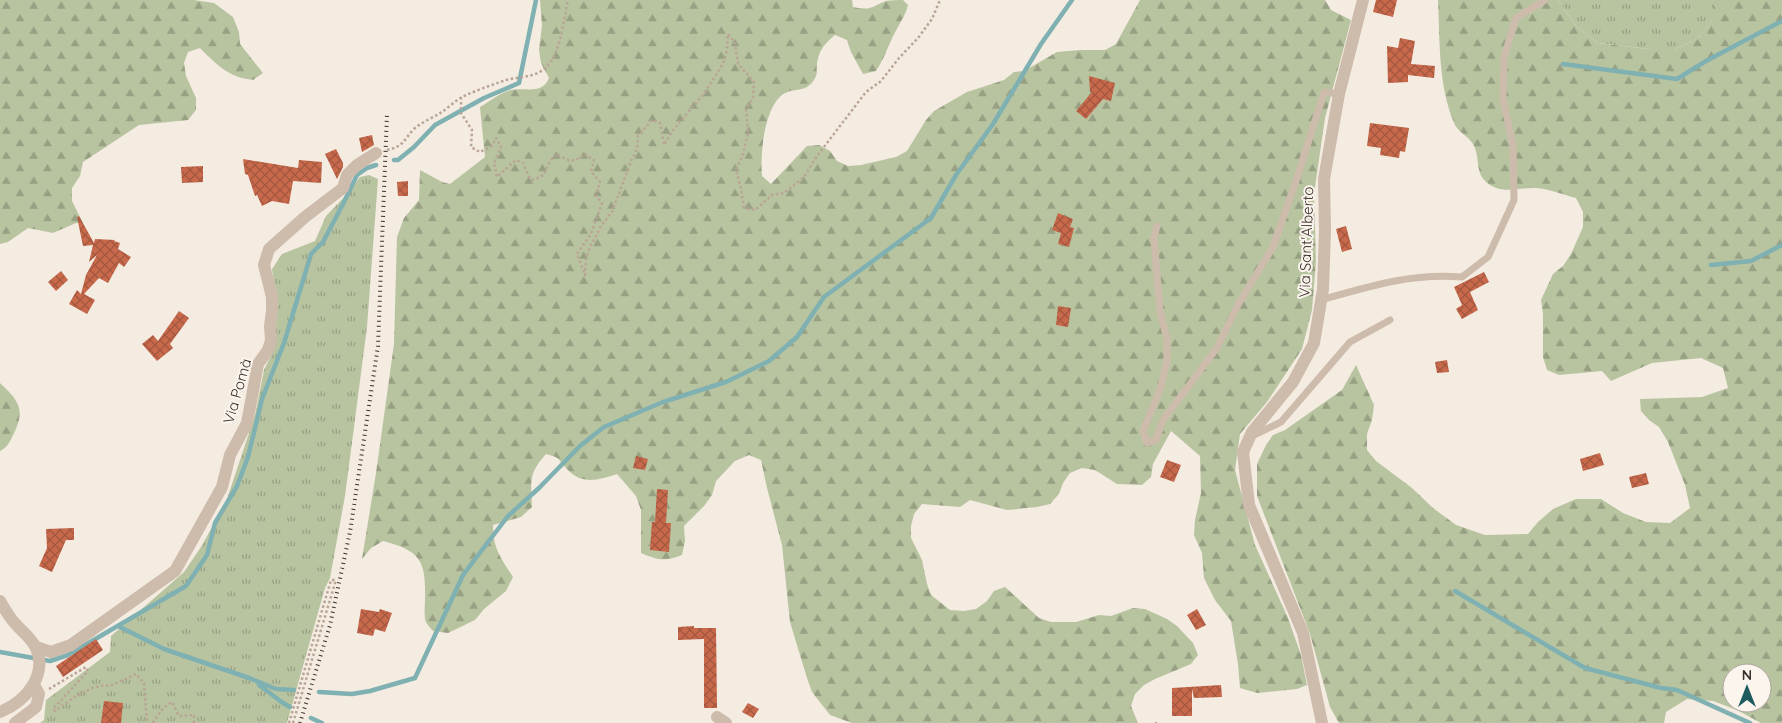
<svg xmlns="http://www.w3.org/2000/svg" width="1782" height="723" viewBox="0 0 1782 723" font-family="Quicksand,sans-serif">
  <defs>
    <pattern id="grass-tufts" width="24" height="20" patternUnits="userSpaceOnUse" patternTransform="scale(1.25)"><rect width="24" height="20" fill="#b8c4a0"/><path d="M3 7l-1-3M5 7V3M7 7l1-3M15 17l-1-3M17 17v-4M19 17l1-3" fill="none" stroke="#97a083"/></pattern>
    <pattern id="forest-firs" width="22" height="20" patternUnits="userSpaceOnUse" patternTransform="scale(1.25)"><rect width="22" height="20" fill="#b8c4a0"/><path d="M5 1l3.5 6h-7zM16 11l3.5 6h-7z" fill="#97a083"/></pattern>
    <pattern id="building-cross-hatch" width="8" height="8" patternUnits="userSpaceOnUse" patternTransform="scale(1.25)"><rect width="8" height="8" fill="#c8694b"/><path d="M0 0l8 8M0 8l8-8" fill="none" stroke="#a4573f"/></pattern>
  </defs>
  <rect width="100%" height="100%" fill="#f4ebe1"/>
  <path fill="url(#grass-tufts)" d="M 1558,0 L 1713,0 L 1713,20 L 1697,39 L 1675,49 L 1649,49 L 1598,43 L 1578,28 Z
    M 369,175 L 378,179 L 367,327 L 345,496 L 330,578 L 325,588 L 287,723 L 40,723 L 44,720 L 46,700 L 110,652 L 111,636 L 184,572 L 201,547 L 226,502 L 255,415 L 264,370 L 273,351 L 278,306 L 272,269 L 282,254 L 315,241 L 326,216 L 349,192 L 360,177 Z"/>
  <path fill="url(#forest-firs)" fill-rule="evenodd" d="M 0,0 L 194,0 L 214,3 L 233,17 L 239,32 L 240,44 L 263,73 L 253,80 C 228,77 217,65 200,48 L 188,52 L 184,63 L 186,76 L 196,98 L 196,110 L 188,120 L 139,125 L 83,162 L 80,176 L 72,188 L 72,201 L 83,223 L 76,223 L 53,233 L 28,228 L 8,242 L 0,244 Z
    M 540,0 L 852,0 L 853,7 C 871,11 871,7 886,1 C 891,0 898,0 903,0 L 908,5 C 906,14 902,19 898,27 C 889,42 886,56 876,71 L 863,74 L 851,52 L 847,40 L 835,35 C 825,43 819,50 817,63 C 816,68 818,74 815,78 C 806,95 794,86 782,95 C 764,109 760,155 762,176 L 771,184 L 807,146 L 819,145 L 830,151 L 837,161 L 848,166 L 861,165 L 896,157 L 907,151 L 926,120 L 934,111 L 967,92 L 1004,80 L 1014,72 L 1024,71 L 1057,52 L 1080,50 L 1105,50 L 1116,44 L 1140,0 L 1325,0 L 1331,10 L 1351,20 L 1325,118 L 1314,194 L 1316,261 L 1312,310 L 1302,349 L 1267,402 L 1240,434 L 1235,470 L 1255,545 L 1288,618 L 1301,655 L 1307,685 L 1297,689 L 1257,693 L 1240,688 L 1238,664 L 1231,621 L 1215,600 L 1204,578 L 1202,553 L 1194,535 L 1195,520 L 1201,493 L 1200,456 L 1171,431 L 1153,464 L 1151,477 L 1142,485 L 1117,484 L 1095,470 L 1082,468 L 1070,473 L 1063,483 L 1059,494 L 1050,504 L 1037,507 L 1007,510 L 970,500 L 960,507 L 922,504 L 914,514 L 911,526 L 911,538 L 922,560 L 927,584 L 931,595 L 950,610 L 964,611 L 976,609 L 987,601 L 994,591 L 1005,587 L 1039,618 L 1051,622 L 1076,622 L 1099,615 L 1111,616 L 1133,608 L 1145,609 L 1167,619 L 1177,626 L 1193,643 L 1198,655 L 1191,664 L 1155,679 L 1144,685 L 1135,694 L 1131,706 L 1138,723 L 852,723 L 830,715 L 812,692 L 807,678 L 790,622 L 782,545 L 767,488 L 761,460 L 749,455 L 735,461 L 716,481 L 712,495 L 704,506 L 684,526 L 685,541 L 682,555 C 665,562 658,560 641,553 L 641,510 L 636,496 L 617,474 C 599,480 582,485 568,470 C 557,459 562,458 546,454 C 528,474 531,481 532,507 L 521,517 L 493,525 C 493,549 501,558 513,577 L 506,591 L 484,609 L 475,620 L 448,633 L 433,631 C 430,627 425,623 425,618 C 424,612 425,605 425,599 C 426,561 421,551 383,541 L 371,548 L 362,559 L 376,473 L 394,344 L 397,237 L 404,218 L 419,200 L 420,170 L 442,182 L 450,184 L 485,157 L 480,107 C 489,102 501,92 511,90 C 526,87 542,95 549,78 L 541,63 L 539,50 L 542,25 Z
    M 1438,0 L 1558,0 L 1578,28 L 1598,43 L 1649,49 L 1675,49 L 1697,39 L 1713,20 L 1713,0 L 1782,0 L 1782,723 L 1761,723 L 1737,710 L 1713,701 L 1687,699 L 1666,712 L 1664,723 L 1339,723 L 1330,707 L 1310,634 L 1257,496 L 1257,464 L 1266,445 L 1273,435 L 1285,430 L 1342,390 L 1356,365 L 1374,405 L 1372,420 L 1367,434 L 1367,450 L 1376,461 L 1412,488 L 1433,508 L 1456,525 L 1485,535 L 1528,534 L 1538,522 L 1553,509 L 1576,499 L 1601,499 L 1623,513 L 1646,522 L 1670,523 L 1690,508 L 1685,485 L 1668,442 L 1659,427 L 1649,420 L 1641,411 L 1640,399 L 1702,397 L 1728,388 L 1723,368 L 1701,358 L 1652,363 L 1611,381 L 1602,371 L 1559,375 L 1547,370 L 1543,357 L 1543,314 L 1541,300 L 1553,274 L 1563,266 L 1571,254 L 1583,227 L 1583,212 L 1576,198 C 1564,195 1549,189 1536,188 C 1521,187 1504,194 1490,185 C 1475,175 1480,162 1475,148 C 1471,137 1459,133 1455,125 C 1438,86 1440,42 1438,0 ZM 1732,673 L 1762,673 L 1762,703 L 1732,703 Z
    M 0,383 C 18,400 26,409 14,433 C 10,441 8,447 0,451 Z"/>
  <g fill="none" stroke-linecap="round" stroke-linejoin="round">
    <path stroke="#7fb0b2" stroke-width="4.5" d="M 1563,64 L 1677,79 L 1706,61 L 1782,21
      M 394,160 L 398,160 L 414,147 L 435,125 L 484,98 L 519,83 L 536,0
      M 1711,265 L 1751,261 L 1782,245
      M 1455,591 L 1585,668 L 1661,688 L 1677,690 L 1750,723
      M 118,626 L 164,649 L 249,678 L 276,689 L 294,690
      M 0,652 L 50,661 L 68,655 L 186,586 L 207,555 L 215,523 L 237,486 L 248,457 L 262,399 L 284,343 L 311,254 L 323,242 L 343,204 L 357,175 L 367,168 L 376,165
      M 259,685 L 283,703 L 290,707
      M 319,692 L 352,694 L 370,691 L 415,678 L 463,575 L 508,516 L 539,488 L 580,446 L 604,427 L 663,402 L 726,382 L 769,361 L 797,337 L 824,297 L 931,218 L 956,175 L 993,124 L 1041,44 L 1072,0
      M 311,718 L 322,723"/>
  </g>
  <path fill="url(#building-cross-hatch)" d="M 1376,0 L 1397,0 L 1393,17 L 1373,12 Z
    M 1400,38 L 1415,41 L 1411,64 L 1435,66 L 1434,78 L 1408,75 L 1408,82 L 1388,83 L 1387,46 L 1398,48 Z
    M 1089,76 L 1115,83 L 1111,101 L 1103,99 L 1086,119 L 1076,111 L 1092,92 L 1090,92 Z
    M 1370,123 L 1409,128 L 1405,152 L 1400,151 L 1399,158 L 1380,155 L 1381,148 L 1367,146 Z
    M 372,135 L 374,145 L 362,152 L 359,138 Z
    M 336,149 L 343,163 L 343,167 L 337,179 L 325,154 Z
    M 243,159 L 298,168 L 299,160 L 322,162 L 321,183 L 293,181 L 289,204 L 272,201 L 262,206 L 257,195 L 255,196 L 248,175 L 245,174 Z
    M 203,166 L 203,182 L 182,183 L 181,167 Z
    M 408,181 L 408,196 L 398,196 L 397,182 Z
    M 1058,213 L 1073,219 L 1070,227 L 1074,228 L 1069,247 L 1058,244 L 1061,233 L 1052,230 Z
    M 79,216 L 94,243 L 95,239 L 115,240 L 114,241 L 120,243 L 118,249 L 131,257 L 124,267 L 119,263 L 108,283 L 99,278 L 84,294 L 95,300 L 87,314 L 69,304 L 77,290 L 81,294 L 86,275 L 97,255 L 89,262 L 93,245 L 83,246 L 77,217 Z
    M 1346,226 L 1352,249 L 1342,252 L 1336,229 Z
    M 61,271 L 68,280 L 56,291 L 48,282 Z
    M 1484,272 L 1489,282 L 1470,292 L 1478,310 L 1462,319 L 1456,309 L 1462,305 L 1454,287 Z
    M 1058,306 L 1071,308 L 1068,327 L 1056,325 Z
    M 179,311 L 189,318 L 170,344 L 173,348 L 157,361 L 142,344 L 153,335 L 158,341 Z
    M 1447,360 L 1449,372 L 1437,373 L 1435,362 Z
    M 1600,453 L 1604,465 L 1583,471 L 1580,459 Z
    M 636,456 L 648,459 L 645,470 L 633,468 Z
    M 1167,460 L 1181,465 L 1174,482 L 1160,477 Z
    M 1646,473 L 1649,484 L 1632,488 L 1629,477 Z
    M 657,489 L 668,490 L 666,523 L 671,523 L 669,552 L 650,550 L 652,522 L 655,522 Z
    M 74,528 L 74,540 L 66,540 L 52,572 L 39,566 L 47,548 L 46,529 Z
    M 361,609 L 379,612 L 380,609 L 392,613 L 385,632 L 375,629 L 373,636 L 357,633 Z
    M 1197,609 L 1206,625 L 1196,630 L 1187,615 Z
    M 694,626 L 694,628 L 716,628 L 717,708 L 704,708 L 704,639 L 678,640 L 678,627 Z
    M 96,639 L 103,650 L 63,677 L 56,666 Z
    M 1221,685 L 1222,697 L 1194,698 L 1192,689 L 1192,716 L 1172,716 L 1172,688 Z
    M 104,701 L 123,703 L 121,723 L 101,723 Z
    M 748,703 L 759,709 L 753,718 L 742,712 Z"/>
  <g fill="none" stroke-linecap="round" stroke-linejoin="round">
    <path stroke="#b9a596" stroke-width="2.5" stroke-dasharray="2.5 2.5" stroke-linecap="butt" d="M 461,97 L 461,113 L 472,130 L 471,147 L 480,152 L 492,146 L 496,138 L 501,147 L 494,163 L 497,177 L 516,160 L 523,163 L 529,177 L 533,180 L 544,175 L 549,163 L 556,154 L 570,161 L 580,158 L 585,154 L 594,160 L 591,171 L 600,182 L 596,196 L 602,203 L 591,234 L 577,254 L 585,275 L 586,259 L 591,245 L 601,226 L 612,212 L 631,161 L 637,149 L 638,136 L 652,120 L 660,123 L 664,145 L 673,130 L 703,95 L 723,64 L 727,50 L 728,34 L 735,43 L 738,64 L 754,82 L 753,97 L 746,110 L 748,132 L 743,155 L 736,169 L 741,189 L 744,208 L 755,210 L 772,195 L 784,193 L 804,177 L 817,156 L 866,92 L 881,81 L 899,58 L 918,38 L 932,19 L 940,0
      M 387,150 C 404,146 402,142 413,130 C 421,122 433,118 442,112 C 449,107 456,100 464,96 C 477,90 492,85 506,80 C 522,76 537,78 548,65 C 561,51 564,18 568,0
      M 49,689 L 86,667 L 88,671 L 53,709 L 55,711 L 76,696 L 92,688 L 105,685 L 110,686 L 136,674 L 144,683 L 147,723
      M 1156,722 L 1156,723
      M 153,723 C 158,714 163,707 172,702 L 179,716 L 194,715 L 194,723
      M 289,723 L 331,580 L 336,580
      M 293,723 L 336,580"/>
    <path stroke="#cdbbac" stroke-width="7" d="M 1157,226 L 1154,238 L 1160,311 L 1167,339 L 1167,362 L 1160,390 L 1143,431 L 1147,443 L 1156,440 L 1163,420 L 1217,348 L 1239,303 L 1273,247 L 1297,178 L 1324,92 L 1339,94
      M 1321,300 C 1370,286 1411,273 1462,277 L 1488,257 L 1514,200 L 1513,146 L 1503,98 L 1504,57 L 1516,18 L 1545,0
      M 1252,436 L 1281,422 L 1350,342 L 1390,320"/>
    <path stroke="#cdbbac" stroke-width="12" d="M 36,647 L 51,652 L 71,645 L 175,571 L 222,487 L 230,455 L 247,423 L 258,364 L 268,350 L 271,340 L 270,326 L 272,311 L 272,297 L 264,265 L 269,249 L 305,217 L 343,188 L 347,175 L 357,165 L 376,153
      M 717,717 L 726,723
      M 15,723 L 36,707 L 39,694 L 34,685
      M 1322,723 L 1303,633 L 1249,505 L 1243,452 L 1252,432 L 1293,382 L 1314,343 L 1323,289 L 1325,230 L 1324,179 L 1339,94 L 1363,0"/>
    <path stroke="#cdbbac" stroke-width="12" d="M 0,601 C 4,608 8,615 13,621 C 20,630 31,637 36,648 C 48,676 25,702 0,712"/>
    <path stroke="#3b302b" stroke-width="4" stroke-dasharray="1 4" stroke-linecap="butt" d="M 300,723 L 330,625 L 350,532 L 378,346 L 387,113"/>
  </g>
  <g text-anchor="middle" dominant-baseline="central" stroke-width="4" stroke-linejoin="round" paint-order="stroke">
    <g font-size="15" fill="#3b302b" stroke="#fbf5ee">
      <text transform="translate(1306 242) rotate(-88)">Via Sant'Alberto</text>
      <text transform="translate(237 391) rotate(-74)">Via Pomà</text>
    </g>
  </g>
  <g transform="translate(1747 688)"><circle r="24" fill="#fbf5ee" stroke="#aea6a0"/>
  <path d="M0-4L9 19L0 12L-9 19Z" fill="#1f5a5e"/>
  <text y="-8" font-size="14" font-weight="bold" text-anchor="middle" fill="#3b302b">N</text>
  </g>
</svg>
